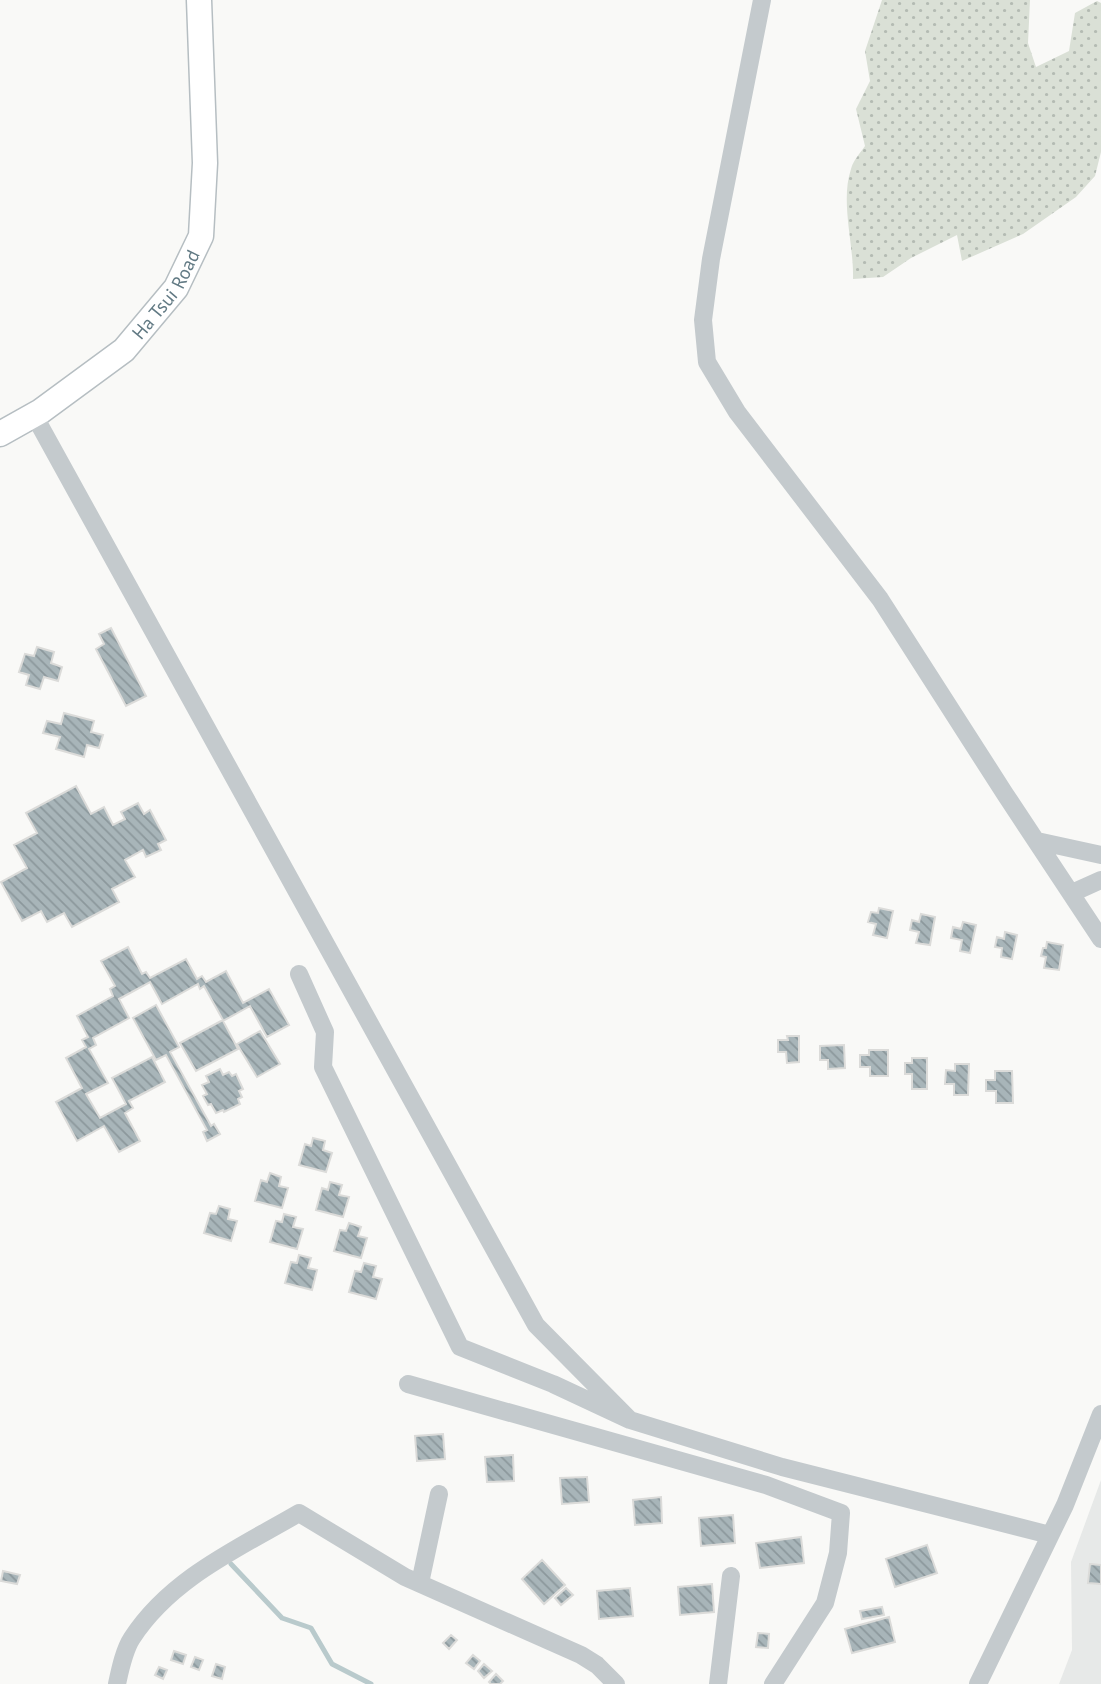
<svg xmlns="http://www.w3.org/2000/svg" width="1101" height="1684" viewBox="0 0 1101 1684" font-family="'PT Sans',sans-serif">
  <defs>
    <pattern id="grass-dots" width="8" height="8" patternUnits="userSpaceOnUse" patternTransform="scale(1.75)"><rect width="8" height="8" fill="#dae0d6"/><path d="M2 2h.1M6 6h.1" fill="none" stroke="#b4bbb3" stroke-width="1.8" stroke-linecap="round"/></pattern>
    <pattern id="building-back-hatch" width="6" height="6" patternUnits="userSpaceOnUse" patternTransform="scale(1.75)"><rect width="6" height="6" fill="#a8b5b9"/><path d="M-1 5l2 2M0 0l6 6M5-1l2 2" fill="none" stroke="#8c989c"/></pattern>
  </defs>
  <rect width="100%" height="100%" fill="#f9f9f7"/>
  <path fill="#e7e9e8" d="M 1101,1480 L 1101,1684 L 1059,1684 L 1072,1650 L 1071,1562 Z"/>
  <path fill="url(#grass-dots)" d="M 882,0 L 1030,0 L 1028,43 L 1036,67 L 1069,51 L 1075,13 L 1097,1 L 1101,3 L 1101,152 L 1095,176 L 1076,197 L 1023,234 L 962,261 L 957,235 L 911,258 L 883,277 L 853,279 C 854,244 840,202 851,169 C 853,161 860,153 865,146 L 856,109 L 870,81 L 865,51 Z"/>
  <g fill="none" stroke-linecap="round" stroke-linejoin="round">
    <path stroke="#b9cacc" stroke-width="5" d="M 231,1564 L 282,1618 L 311,1628 L 332,1664 L 371,1684"/>
  </g>
  <path fill="url(#building-back-hatch)" stroke="#dbdbd9" stroke-width="2" d="M 111,628 L 146,696 L 126,706 L 96,649 L 104,644 L 99,634 Z
    M 37,647 L 54,652 L 51,663 L 62,667 L 58,681 L 44,677 L 40,689 L 26,685 L 29,675 L 19,672 L 25,654 L 34,656 Z
    M 64,713 L 94,721 L 91,732 L 103,735 L 99,748 L 87,745 L 84,757 L 56,749 L 60,737 L 43,733 L 47,721 L 61,724 Z
    M 76,786 L 91,814 L 104,807 L 113,825 L 125,819 L 121,812 L 138,803 L 144,814 L 150,810 L 166,840 L 158,844 L 161,850 L 146,857 L 143,850 L 125,860 L 135,877 L 112,889 L 119,902 L 72,927 L 64,913 L 47,922 L 41,911 L 22,921 L 1,882 L 27,868 L 14,845 L 37,833 L 26,813 Z
    M 879,908 L 893,911 L 887,938 L 873,935 L 876,924 L 868,922 L 871,912 L 878,913 Z
    M 921,914 L 935,917 L 930,945 L 916,943 L 919,932 L 910,930 L 912,920 L 919,922 Z
    M 963,922 L 976,925 L 970,953 L 960,951 L 962,940 L 951,938 L 953,927 L 961,929 Z
    M 1005,932 L 1017,935 L 1012,959 L 1001,957 L 1002,948 L 995,947 L 997,937 L 1004,939 Z
    M 1047,942 L 1063,945 L 1059,970 L 1044,968 L 1046,957 L 1041,956 L 1043,948 L 1046,948 Z
    M 128,947 L 142,974 L 146,972 L 150,978 L 186,959 L 197,979 L 202,976 L 206,982 L 226,971 L 243,1003 L 269,989 L 289,1025 L 267,1037 L 250,1006 L 223,1021 L 238,1049 L 196,1071 L 180,1043 L 223,1020 L 204,986 L 200,989 L 198,984 L 162,1004 L 150,982 L 119,999 L 129,1018 L 93,1038 L 96,1045 L 89,1049 L 108,1083 L 86,1094 L 100,1118 L 126,1104 L 112,1078 L 152,1057 L 165,1082 L 129,1101 L 133,1108 L 125,1113 L 140,1141 L 119,1152 L 104,1126 L 77,1141 L 56,1102 L 82,1088 L 66,1058 L 86,1047 L 82,1040 L 88,1037 L 77,1016 L 113,996 L 110,989 L 115,986 L 101,961 Z
    M 156,1005 L 179,1047 L 170,1052 L 211,1126 L 214,1124 L 220,1134 L 207,1141 L 203,1132 L 207,1130 L 166,1055 L 156,1060 L 133,1018 Z
    M 260,1031 L 280,1064 L 257,1077 L 237,1044 Z
    M 787,1036 L 799,1036 L 799,1062 L 787,1063 L 786,1052 L 778,1052 L 778,1040 L 788,1040 Z
    M 844,1045 L 845,1068 L 828,1069 L 828,1060 L 820,1060 L 820,1046 Z
    M 869,1050 L 888,1050 L 888,1076 L 870,1076 L 870,1067 L 860,1067 L 860,1055 L 869,1055 Z
    M 912,1058 L 927,1058 L 927,1089 L 912,1089 L 912,1074 L 905,1074 L 905,1063 L 912,1063 Z
    M 955,1064 L 969,1064 L 968,1095 L 954,1095 L 954,1084 L 945,1084 L 946,1070 L 955,1071 Z
    M 220,1069 L 223,1075 L 229,1072 L 232,1076 L 236,1074 L 243,1089 L 239,1091 L 242,1097 L 238,1099 L 240,1104 L 224,1112 L 223,1110 L 216,1113 L 211,1104 L 208,1105 L 203,1096 L 207,1094 L 202,1085 L 209,1082 L 206,1076 Z
    M 995,1071 L 1012,1071 L 1013,1103 L 996,1103 L 996,1091 L 986,1091 L 986,1080 L 995,1080 Z
    M 313,1138 L 325,1141 L 323,1150 L 332,1153 L 326,1172 L 299,1165 L 305,1144 L 311,1146 Z
    M 270,1173 L 281,1177 L 279,1186 L 288,1188 L 282,1208 L 255,1201 L 261,1180 L 267,1182 Z
    M 330,1182 L 342,1185 L 339,1195 L 349,1197 L 343,1217 L 316,1210 L 322,1188 L 328,1190 Z
    M 219,1206 L 230,1209 L 228,1219 L 237,1221 L 231,1241 L 204,1233 L 210,1213 L 216,1214 Z
    M 284,1214 L 296,1217 L 293,1227 L 303,1229 L 297,1249 L 270,1242 L 276,1221 L 282,1222 Z
    M 349,1223 L 361,1227 L 358,1236 L 367,1238 L 361,1258 L 334,1251 L 340,1230 L 346,1231 Z
    M 299,1255 L 311,1258 L 308,1268 L 317,1270 L 312,1290 L 285,1283 L 291,1262 L 297,1263 Z
    M 364,1263 L 376,1266 L 373,1277 L 382,1279 L 376,1299 L 349,1292 L 355,1271 L 361,1272 Z
    M 443,1434 L 445,1459 L 417,1461 L 415,1436 Z
    M 513,1455 L 514,1481 L 487,1482 L 485,1457 Z
    M 587,1477 L 589,1502 L 562,1504 L 560,1478 Z
    M 661,1497 L 662,1523 L 635,1525 L 633,1500 Z
    M 733,1515 L 735,1543 L 701,1546 L 699,1518 Z
    M 801,1537 L 804,1563 L 760,1568 L 756,1543 Z
    M 927,1545 L 937,1573 L 895,1587 L 886,1559 Z
    M 542,1560 L 565,1585 L 544,1604 L 522,1579 Z
    M 1090,1564 L 1101,1565 L 1101,1584 L 1088,1583 Z
    M 3,1571 L 20,1575 L 17,1584 L 1,1581 Z
    M 712,1584 L 714,1612 L 680,1615 L 678,1587 Z
    M 566,1588 L 573,1595 L 561,1605 L 555,1598 Z
    M 630,1588 L 633,1616 L 599,1619 L 597,1591 Z
    M 882,1607 L 884,1615 L 862,1619 L 860,1611 Z
    M 889,1617 L 895,1642 L 852,1653 L 845,1629 Z
    M 758,1633 L 769,1634 L 768,1648 L 756,1647 Z
    M 451,1635 L 457,1640 L 449,1649 L 443,1643 Z
    M 174,1651 L 186,1655 L 183,1664 L 171,1660 Z
    M 473,1655 L 480,1661 L 474,1669 L 466,1663 Z
    M 195,1657 L 203,1660 L 199,1670 L 191,1667 Z
    M 216,1664 L 225,1667 L 222,1679 L 212,1676 Z
    M 484,1664 L 492,1671 L 484,1678 L 478,1671 Z
    M 159,1667 L 167,1670 L 163,1679 L 155,1675 Z
    M 496,1674 L 503,1681 L 500,1684 L 491,1684 L 489,1682 Z"/>
  <g fill="none" stroke-linecap="round" stroke-linejoin="round">
    <defs>
      <g id="secondary">
        <path id="s1" d="M 0,434 L 41,411 L 124,350 L 176,288 L 201,236 L 205,163 L 199,0"/>
      </g>
    </defs>
    <use href="#secondary" stroke="#b6bec2" stroke-width="27"/>
    <path stroke="#c4cacd" stroke-width="18" d="M 762,0 L 711,259 L 703,320 L 707,362 L 737,412 L 880,599 L 1005,794 L 1101,939
      M 34,415 L 536,1325 L 630,1420
      M 1037,841 L 1101,855
      M 1072,893 L 1101,880
      M 299,974 L 325,1032 L 323,1067 L 460,1347 L 553,1384 L 630,1420 L 782,1467 L 1050,1535
      M 408,1384 L 766,1485 L 841,1513 L 838,1553 L 825,1603 L 773,1684
      M 420,1583 L 439,1494
      M 117,1684 C 120,1670 124,1650 132,1638 C 171,1578 239,1548 299,1513 L 405,1577 L 581,1655 L 597,1665 L 616,1684
      M 718,1684 L 731,1576
      M 978,1684 L 1065,1505 L 1101,1414"/>
    <use href="#secondary" stroke="#fff" stroke-width="24"/>
  </g>
  <g text-anchor="middle" dominant-baseline="central" stroke-width="7" stroke-linejoin="round" paint-order="stroke">
    <g font-size="19" fill="#627a84" stroke="#fff">
      <text stroke="none"><textPath href="#s1" startOffset="220">Ha Tsui Road</textPath></text>
    </g>
  </g>
</svg>
